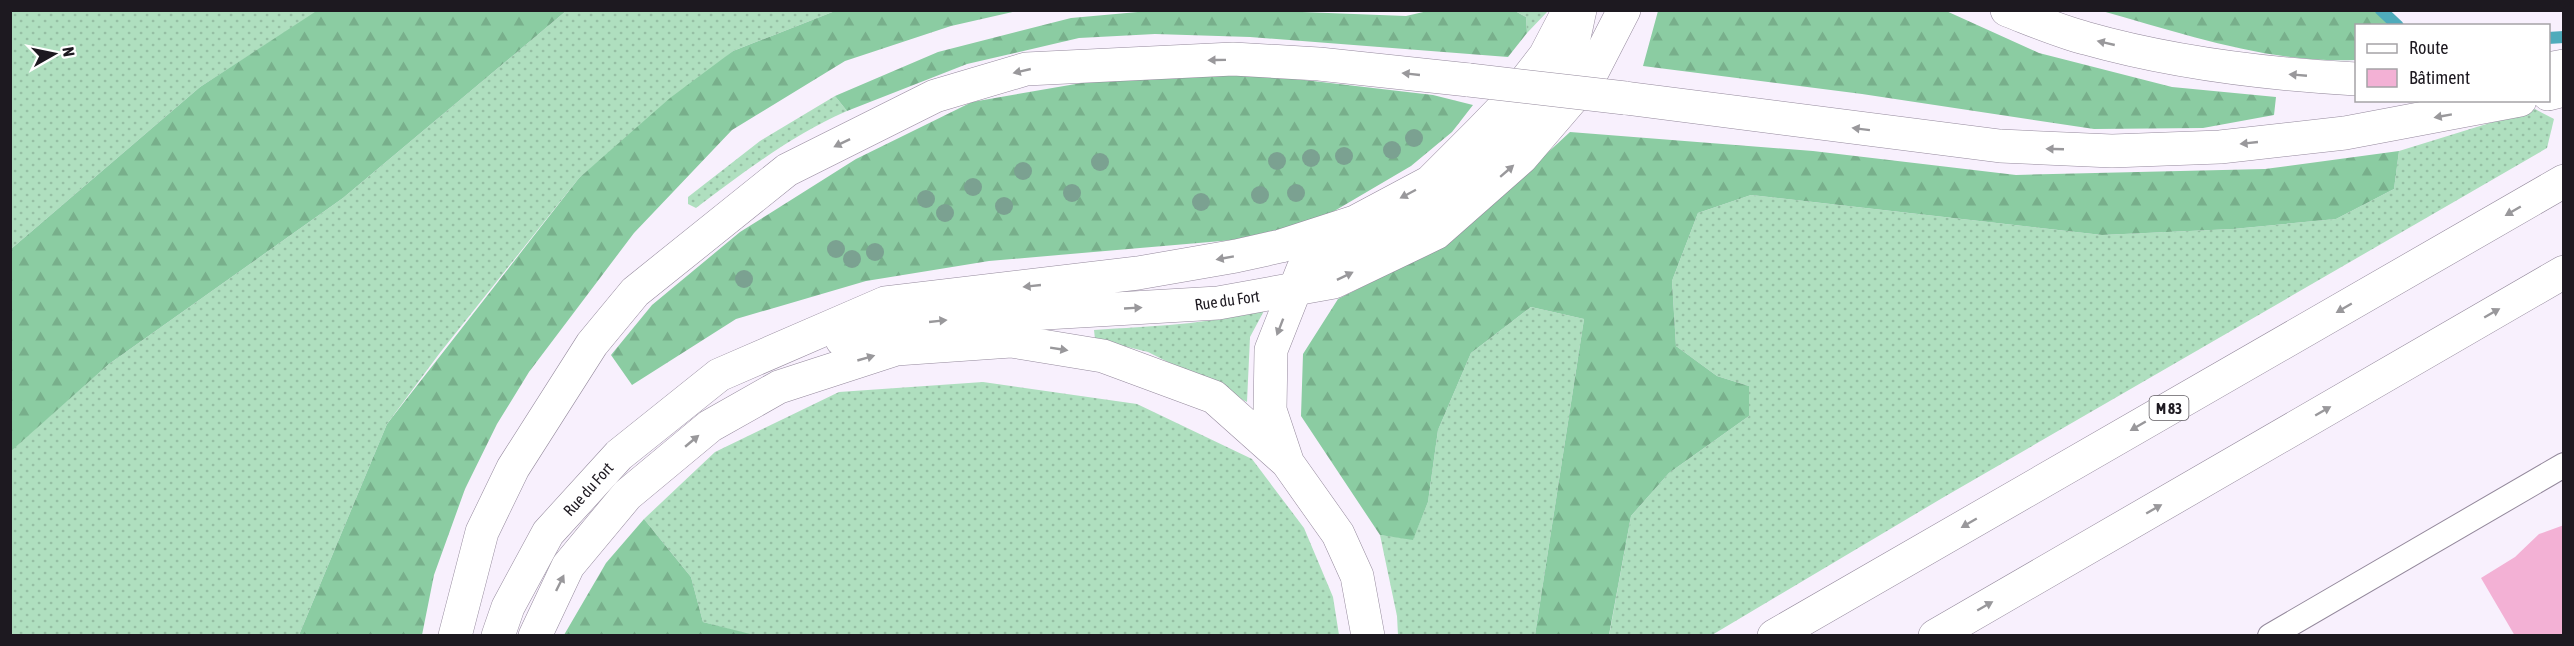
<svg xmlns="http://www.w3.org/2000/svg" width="2574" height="646" viewBox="0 0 2574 646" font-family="'Asap Condensed',sans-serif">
  <defs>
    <pattern id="grass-dots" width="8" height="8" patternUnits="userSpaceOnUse" patternTransform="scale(1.5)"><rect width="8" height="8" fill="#afdfbf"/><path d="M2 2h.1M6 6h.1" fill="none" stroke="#96bfa4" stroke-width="1.8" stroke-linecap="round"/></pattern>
    <pattern id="forest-firs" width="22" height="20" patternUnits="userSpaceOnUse" patternTransform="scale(1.5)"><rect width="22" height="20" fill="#8bcca2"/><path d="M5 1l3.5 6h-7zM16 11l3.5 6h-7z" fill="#78af8b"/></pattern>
  </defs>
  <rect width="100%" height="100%" fill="#f8f0fd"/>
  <path fill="url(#grass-dots)" d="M 11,11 L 318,11 L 200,87 L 11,249 Z
    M 566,11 L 835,11 L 733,51 L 579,178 L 439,354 L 387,424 L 299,635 L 11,635 L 10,451 L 109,364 L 343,198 Z
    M 1515,11 L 1548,11 L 1527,33 L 1526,17 Z
    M 835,96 L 847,111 C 792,135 744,172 696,208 L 688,204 L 688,197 L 760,141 Z
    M 2535,109 L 2554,119 L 2547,148 L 1944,497 L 1712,635 L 1609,636 L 1631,516 L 1669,473 L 1749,416 L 1749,386 L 1717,376 L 1676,346 L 1672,281 L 1698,213 L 1751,195 L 2102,235 L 2233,229 L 2336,219 L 2394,189 L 2399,151 Z
    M 1531,307 L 1584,319 L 1535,635 L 1398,635 L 1397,616 L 1380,535 L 1413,539 L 1428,502 L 1438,430 L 1471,353 Z
    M 1265,309 L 1250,337 L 1247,402 L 1148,352 L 1095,339 L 1094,330 C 1152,326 1208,325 1265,309 Z
    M 983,382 L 1137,404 L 1252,459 L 1304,528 L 1333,597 L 1339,635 L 754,636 L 703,622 L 691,577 L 644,519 L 715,452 L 839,392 Z"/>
  <path fill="url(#forest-firs)" d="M 318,10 L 566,11 L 343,198 L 109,364 L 11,451 L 11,249 L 200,87 Z
    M 1160,10 L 1254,10 L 1406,16 L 1432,10 L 1515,11 L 1526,17 L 1527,33 L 1508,57 L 1250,37 L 1155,34 L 1079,38 L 967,64 L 847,111 L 835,96 L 938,52 L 1071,18 Z
    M 1944,10 L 2039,53 L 2172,87 L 2276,97 L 2274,115 L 2203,128 L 2094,129 L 1862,94 L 1643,66 L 1658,11 Z
    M 835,11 L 1017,11 L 951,26 L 845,61 L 732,130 L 634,233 L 529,372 L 497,424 L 465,489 L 434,575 L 422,635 L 299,635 L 387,424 L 579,178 L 670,98 L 733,51 Z
    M 2102,11 L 2390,11 L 2389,25 L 2356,26 L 2356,60 C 2270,64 2185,34 2102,11 Z
    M 1254,74 L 1433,95 L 1473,105 L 1452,132 L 1411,166 L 1319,220 L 1233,240 L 989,261 L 866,281 L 736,319 L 632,385 L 611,355 L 652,305 L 740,232 L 856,159 L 972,102 L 1093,81 Z
    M 1570,132 L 1813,151 L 2016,175 L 2265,169 L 2399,151 L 2394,189 L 2336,219 L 2233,229 L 2102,235 L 1751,195 L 1698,213 L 1672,281 L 1676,346 L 1717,376 L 1749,386 L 1749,416 L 1669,473 L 1631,516 L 1609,635 L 1535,635 L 1584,319 L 1531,307 L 1471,353 L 1438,430 L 1428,502 L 1413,540 L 1380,535 L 1301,416 L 1303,354 L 1338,299 L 1451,242 Z
    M 644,519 L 691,577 L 703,622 L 754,635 L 564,635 L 606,563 Z"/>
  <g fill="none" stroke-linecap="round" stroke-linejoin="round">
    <path stroke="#4fabbb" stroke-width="12" d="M 2381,10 L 2398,26
      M 2548,38 L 2564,37"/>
  </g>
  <path fill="#f3b1d5" d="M 2564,525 L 2564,636 L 2515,636 L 2481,578 L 2515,557 L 2539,534 Z"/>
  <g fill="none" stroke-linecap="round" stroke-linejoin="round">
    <defs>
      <path id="lane" d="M 2270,636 L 2564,465"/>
      <path id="secondary" d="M 842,340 L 890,326 L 962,318 L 1218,303 L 1334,282 L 1436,233 L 1521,158 L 1588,80 L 1624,10
        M 498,636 L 508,607 L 548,533 L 619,455 L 719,375 L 885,303 L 1138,273 L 1236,256 L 1281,246 L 1355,222 L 1430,182 L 1480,132 L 1510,101 L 1545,56 L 1569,10"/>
      <path id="highway" d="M 2007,10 C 2033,20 2058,31 2085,38 C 2173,63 2265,74 2356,79
        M 2548,69 L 2564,66
        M 2548,94 L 2564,90
        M 1625,98 L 2000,146 L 2112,151 L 2220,147 L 2345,133 L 2520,100
        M 1287,461 L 1270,410 L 1271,350 L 1303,269 C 1334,252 1367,242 1399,225 C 1457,195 1537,118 1567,59 C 1574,45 1576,26 1580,10
        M 455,636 L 482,532 L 513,468 L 592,344 L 635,292 L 787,170 L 935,96 L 1026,69 L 1233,59 L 1319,64 L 1469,80
        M 535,636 L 568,566 L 627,495 L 710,426 L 779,387 L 896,349 L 1011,341 L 1103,356 L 1214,397 L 1287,462 L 1338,534 L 1357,576 L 1368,636
        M 1774,636 L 2564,181
        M 1935,636 L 2564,272"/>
    </defs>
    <use href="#lane" stroke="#94899c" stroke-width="26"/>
    <use href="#secondary" stroke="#94899c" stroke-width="34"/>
    <use href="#highway" stroke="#94899c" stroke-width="34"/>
    <use href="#lane" stroke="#fff" stroke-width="24"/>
    <use href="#secondary" stroke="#fff" stroke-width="33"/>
    <use href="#highway" stroke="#fff" stroke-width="33"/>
    <defs>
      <path id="highway-bridge" d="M 1469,80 L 1625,98"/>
    </defs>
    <use href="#highway-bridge" stroke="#94899c" stroke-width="34" stroke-linecap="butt"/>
    <use href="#highway-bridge" stroke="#fff" stroke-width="33"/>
  </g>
  <g fill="#7ba191">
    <circle cx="1414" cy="138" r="9"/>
    <circle cx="1392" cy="150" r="9"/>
    <circle cx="1344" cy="156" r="9"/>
    <circle cx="1311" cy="158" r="9"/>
    <circle cx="1277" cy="161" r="9"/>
    <circle cx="1100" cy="162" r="9"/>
    <circle cx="1023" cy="171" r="9"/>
    <circle cx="973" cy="187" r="9"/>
    <circle cx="1072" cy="193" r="9"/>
    <circle cx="1296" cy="193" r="9"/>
    <circle cx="1260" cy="195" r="9"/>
    <circle cx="926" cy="199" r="9"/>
    <circle cx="1201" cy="202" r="9"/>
    <circle cx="1004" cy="206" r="9"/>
    <circle cx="945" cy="213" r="9"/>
    <circle cx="836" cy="249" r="9"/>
    <circle cx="875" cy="252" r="9"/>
    <circle cx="852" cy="259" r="9"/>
    <circle cx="744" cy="279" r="9"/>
  </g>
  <defs><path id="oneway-solid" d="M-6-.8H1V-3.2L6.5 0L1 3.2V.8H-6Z" transform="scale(1.5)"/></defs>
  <g fill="#99989b">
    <use href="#oneway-solid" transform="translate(2106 43) rotate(-167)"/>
    <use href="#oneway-solid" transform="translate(1217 60) rotate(179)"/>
    <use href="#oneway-solid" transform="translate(1022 71) rotate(167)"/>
    <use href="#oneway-solid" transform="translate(1411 74) rotate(-174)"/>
    <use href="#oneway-solid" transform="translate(2298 75) rotate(-175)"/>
    <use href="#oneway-solid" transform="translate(2443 116) rotate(170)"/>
    <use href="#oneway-solid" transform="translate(1861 129) rotate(-173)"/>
    <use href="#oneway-solid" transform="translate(842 143) rotate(154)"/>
    <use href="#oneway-solid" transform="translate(2249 143) rotate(174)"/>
    <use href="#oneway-solid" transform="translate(2055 149) rotate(-178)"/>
    <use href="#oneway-solid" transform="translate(1507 171) rotate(-41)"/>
    <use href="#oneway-solid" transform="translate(1408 194) rotate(152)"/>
    <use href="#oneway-solid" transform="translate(2513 211) rotate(150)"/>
    <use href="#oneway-solid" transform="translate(1225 258) rotate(170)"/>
    <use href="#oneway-solid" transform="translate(1345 276) rotate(-26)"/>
    <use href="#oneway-solid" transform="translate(1032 286) rotate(174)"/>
    <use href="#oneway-solid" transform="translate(1133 308) rotate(-3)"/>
    <use href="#oneway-solid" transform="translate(2344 308) rotate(150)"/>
    <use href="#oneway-solid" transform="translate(2492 313) rotate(-30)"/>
    <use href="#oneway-solid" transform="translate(938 321) rotate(-6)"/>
    <use href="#oneway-solid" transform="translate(1280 327) rotate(111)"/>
    <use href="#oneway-solid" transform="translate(1059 349) rotate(9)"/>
    <use href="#oneway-solid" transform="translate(866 358) rotate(-16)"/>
    <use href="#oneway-solid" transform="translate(2323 411) rotate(-30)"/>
    <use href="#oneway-solid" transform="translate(2138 426) rotate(150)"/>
    <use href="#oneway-solid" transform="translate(692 441) rotate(-40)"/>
    <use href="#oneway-solid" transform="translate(2154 509) rotate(-30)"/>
    <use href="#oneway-solid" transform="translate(1969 523) rotate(150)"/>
    <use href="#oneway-solid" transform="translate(560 583) rotate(-64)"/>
    <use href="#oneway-solid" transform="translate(1985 606) rotate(-30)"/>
  </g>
  <g text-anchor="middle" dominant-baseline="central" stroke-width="4.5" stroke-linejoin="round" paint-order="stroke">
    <rect fill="#fff" stroke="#615e63" stroke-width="1.5" x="2149.5" y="396" width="39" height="24" rx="4.5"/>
    <g font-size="15" font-weight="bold" fill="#1d1920">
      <text x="2169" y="408">M 83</text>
    </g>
    <g font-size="16" fill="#1d1920" stroke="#fff">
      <text transform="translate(1227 300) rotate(-8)">Rue du Fort</text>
      <text transform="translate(588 489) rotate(-48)">Rue du Fort</text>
    </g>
  </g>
  <rect width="2574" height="646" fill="none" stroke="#1d1920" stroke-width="24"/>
  <rect x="2355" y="24" width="195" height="78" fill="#ffffff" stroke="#a5a3a6" stroke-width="1.5"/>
  <rect x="2367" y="44" width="30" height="9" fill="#ffffff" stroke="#a5a3a6" stroke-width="1.5"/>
  <text x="2409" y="54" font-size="18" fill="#1d1920">Route</text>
  <rect x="2367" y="69" width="30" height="18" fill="#f3b1d5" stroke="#a5a3a6" stroke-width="1.5"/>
  <text x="2409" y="84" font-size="18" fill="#1d1920">Bâtiment</text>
  <g transform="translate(54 54) rotate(81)" stroke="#ffffff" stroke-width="4.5" paint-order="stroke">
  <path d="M0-4.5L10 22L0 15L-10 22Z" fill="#1d1920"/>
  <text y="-9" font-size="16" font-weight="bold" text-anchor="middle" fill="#1d1920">N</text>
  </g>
</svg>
